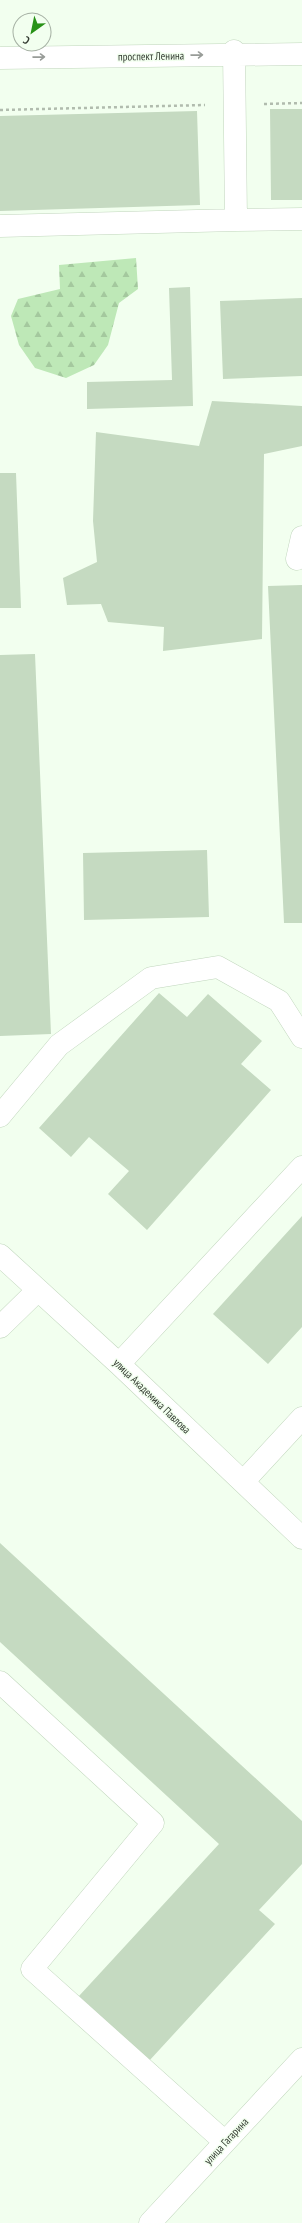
<svg xmlns="http://www.w3.org/2000/svg" width="302" height="2223" viewBox="0 0 302 2223" font-family="'PT Sans Narrow',sans-serif">
  <defs>
    <pattern id="forest-firs" width="22" height="20" patternUnits="userSpaceOnUse"><rect width="22" height="20" fill="#bee8b7"/><path d="M5 1l3.5 6h-7zM16 11l3.5 6h-7z" fill="#a4c89e"/></pattern>
  </defs>
  <rect width="100%" height="100%" fill="#f2ffef"/>
  <path fill="url(#forest-firs)" d="M 136,258 L 138,289 L 119,303 L 108,345 L 94,365 L 66,378 L 35,368 L 19,345 L 11,316 L 18,299 L 60,289 L 59,265 Z"/>
  <path fill="#c5dac1" d="M 270,109 L 302,109 L 302,200 L 271,200 Z
    M 197,111 L 200,205 L 0,211 L 0,116 Z
    M 190,287 L 193,406 L 87,409 L 87,382 L 172,380 L 169,288 Z
    M 302,298 L 302,376 L 223,379 L 220,301 Z
    M 212,401 L 302,406 L 302,446 L 264,454 L 262,639 L 163,651 L 164,627 L 108,622 L 101,604 L 67,605 L 63,578 L 97,562 L 93,521 L 96,432 L 199,446 Z
    M 0,473 L 16,473 L 21,608 L 0,608 Z
    M 302,585 L 302,923 L 284,923 L 268,586 Z
    M 35,654 L 51,1034 L 0,1036 L 0,655 Z
    M 207,850 L 209,917 L 84,920 L 83,853 Z
    M 159,993 L 187,1017 L 208,994 L 262,1041 L 241,1064 L 271,1090 L 147,1230 L 108,1194 L 129,1171 L 89,1137 L 71,1157 L 39,1128 Z
    M 302,1216 L 302,1327 L 268,1364 L 213,1314 Z
    M 0,1543 L 302,1821 L 302,1864 L 259,1910 L 275,1924 L 149,2061 L 79,1996 L 219,1844 L 0,1642 Z"/>
  <g fill="none" stroke-linecap="round" stroke-linejoin="round">
    <defs>
      <path id="minor" d="M 234,51 L 236,220 L 302,219
        M 0,58 L 302,54
        M 0,226 L 236,220
        M 297,559 L 302,537
        M 0,1116 L 59,1045 L 151,978 L 218,967 L 279,1001 L 302,1037
        M 0,1255 L 119,1364 L 302,1538
        M 0,1327 L 38,1290
        M 119,1364 L 302,1167
        M 243,1482 L 302,1418
        M 0,1682 L 153,1823 L 32,1969 L 225,2142
        M 150,2223 L 302,2059"/>
    </defs>
    <use href="#minor" stroke="#c1d6bd" stroke-width="23"/>
    <path stroke="#b1bcae" stroke-width="2.5" stroke-dasharray="3 3" stroke-linecap="butt" d="M 264,104 L 302,103
      M 0,110 L 205,105"/>
    <use href="#minor" stroke="#fff" stroke-width="22"/>
  </g>
  <defs><path id="oneway-shaft" d="M-6 0H5M1.5-3L5.5 0L1.5 3" fill="none" stroke-width="1.6" stroke-linecap="round" stroke-linejoin="round"/></defs>
  <g stroke="#989c98">
    <use href="#oneway-shaft" transform="translate(197 55) rotate(-1)"/>
    <use href="#oneway-shaft" transform="translate(39 57) rotate(-1)"/>
  </g>
  <g text-anchor="middle" dominant-baseline="central" stroke-width="3" stroke-linejoin="round" paint-order="stroke">
    <g font-size="11" fill="#323a30" stroke="#f2ffef">
      <text transform="translate(151 56) rotate(-1)">проспект Ленина</text>
      <text transform="translate(152 1396) rotate(44)">улица Академика Павлова</text>
      <text transform="translate(226 2141) rotate(-47)">улица Гагарина</text>
    </g>
  </g>
  <g transform="translate(32 32) rotate(213)"><circle r="19" fill="#f2ffef" stroke="#a5b0a3"/>
  <path d="M0-3L7 15L0 10L-7 15Z" fill="#289217"/>
  <text y="-6" font-size="11" font-weight="bold" text-anchor="middle" fill="#323a30">С</text>
  </g>
</svg>
